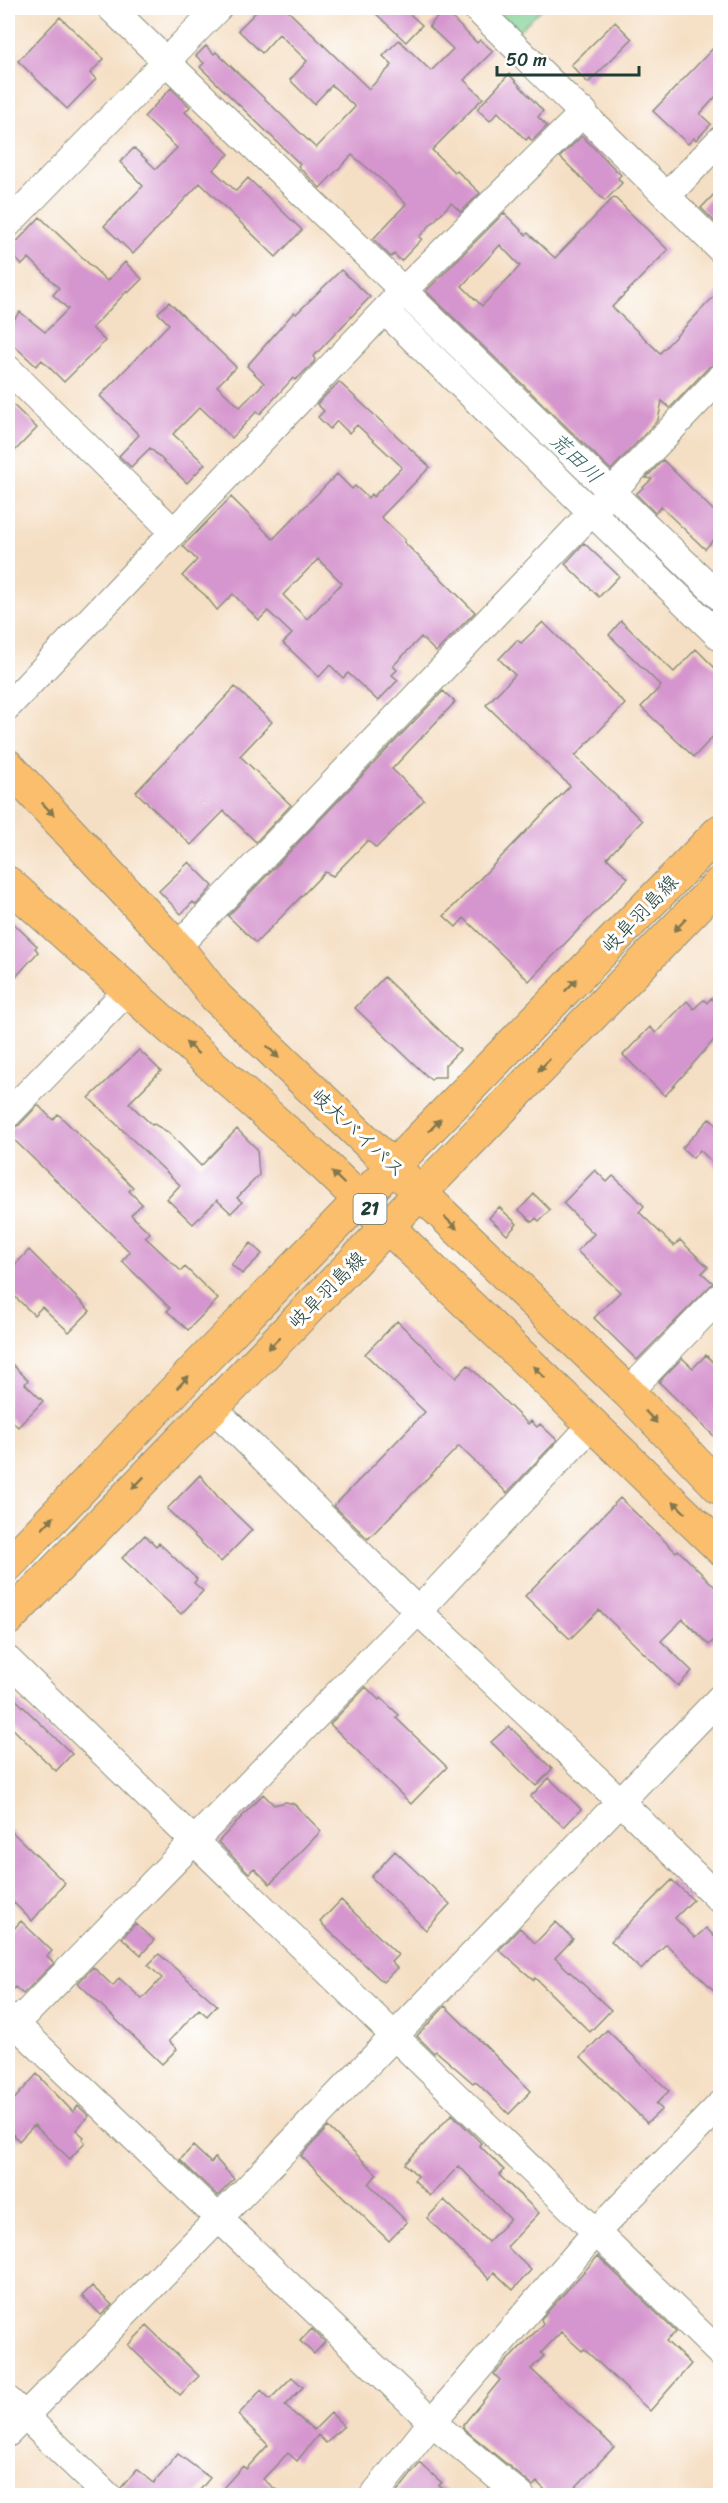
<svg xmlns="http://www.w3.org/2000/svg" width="728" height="2503" viewBox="0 0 728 2503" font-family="Sriracha,'Klee One',sans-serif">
  <rect width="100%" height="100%" fill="#fff"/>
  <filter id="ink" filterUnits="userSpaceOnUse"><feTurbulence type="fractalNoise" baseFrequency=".0167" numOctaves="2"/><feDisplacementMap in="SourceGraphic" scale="12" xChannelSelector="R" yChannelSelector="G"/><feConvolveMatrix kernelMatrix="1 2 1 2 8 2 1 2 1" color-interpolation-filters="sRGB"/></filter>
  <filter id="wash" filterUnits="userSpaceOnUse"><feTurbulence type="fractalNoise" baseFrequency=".008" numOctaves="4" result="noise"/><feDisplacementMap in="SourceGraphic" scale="24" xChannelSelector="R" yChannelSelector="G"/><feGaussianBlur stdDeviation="1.35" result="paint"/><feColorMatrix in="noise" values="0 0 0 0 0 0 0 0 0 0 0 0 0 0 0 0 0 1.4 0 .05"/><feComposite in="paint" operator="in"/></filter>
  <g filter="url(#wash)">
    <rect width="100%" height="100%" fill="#f5dfc4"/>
    <path fill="#7bce90" stroke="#4d8662" stroke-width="1.5" d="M 490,8 L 543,8 L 516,33 Z"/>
    <g id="blocks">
      <path fill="#d595ce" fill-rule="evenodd" d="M 260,8 L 285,8 L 369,89 L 392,65 L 383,56 L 399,40 L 431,71 L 453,49 L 429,26 L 444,10 L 477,43 L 480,40 L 493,51 L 464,80 L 483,98 L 432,150 L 454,172 L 456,170 L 480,193 L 461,212 L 451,203 L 419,237 L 422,239 L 401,261 L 394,254 L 391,257 L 373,239 L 406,204 L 384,182 L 352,155 L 320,188 L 298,166 L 300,164 L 200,67 L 204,63 L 196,56 L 206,46 L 214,54 L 216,52 L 316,148 L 355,107 L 332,85 L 314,104 L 290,80 L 307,61 L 279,34 L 262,53 L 238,30 Z
        M 370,8 L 403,8 L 422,25 L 406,42 Z
        M 60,17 L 104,59 L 90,73 L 96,79 L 67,109 L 18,61 Z
        M 615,22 L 632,39 L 588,83 L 571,65 Z
        M 720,41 L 720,92 L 700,114 L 711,124 L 696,140 L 694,138 L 688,144 L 653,111 Z
        M 509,74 L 543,111 L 538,117 L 547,126 L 532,141 L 529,137 L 526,140 L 498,112 L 490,121 L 477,109 Z
        M 171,88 L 190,107 L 185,112 L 229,154 L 213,170 L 236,191 L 248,178 L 302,230 L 276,257 L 200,183 L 133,254 L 104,226 L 143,186 L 120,162 L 134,148 L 156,169 L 177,148 L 144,117 Z
        M 582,136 L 621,175 L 618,178 L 622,183 L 605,201 L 560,157 Z
        M 720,188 L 720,227 L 701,208 Z
        M 614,197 L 668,250 L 612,307 L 660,353 L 720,290 L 720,363 L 709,367 L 670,408 L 662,401 L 658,420 L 611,470 L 426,291 L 504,213 L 526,235 L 528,233 L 555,258 ZM 500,245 L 520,266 L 482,306 L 462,286 Z
        M 40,217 L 107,281 L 125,262 L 142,279 L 128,293 L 127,291 L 92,328 L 105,341 L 64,382 L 42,360 L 36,366 L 8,340 L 8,326 L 20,312 L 45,332 L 68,309 L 53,295 L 59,288 L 29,258 L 22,265 L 8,251 Z
        M 341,270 L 370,297 L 313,357 L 315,359 L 314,362 L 300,376 L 295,380 L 293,378 L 260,414 L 257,411 L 232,438 L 200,407 L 173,434 L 205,464 L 187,483 L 150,448 L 131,467 L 119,456 L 139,435 L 100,396 L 169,324 L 158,313 L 169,302 L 236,367 L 217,386 L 240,407 L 264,383 L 247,366 L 294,312 L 296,314 Z
        M 339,382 L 430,467 L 381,517 L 405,540 L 404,542 L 475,612 L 436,652 L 421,637 L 393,666 L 397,670 L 392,675 L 398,680 L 378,701 L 348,673 L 343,678 L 330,665 L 319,677 L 283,643 L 292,634 L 268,611 L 259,620 L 233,594 L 217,610 L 205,595 L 182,576 L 197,560 L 183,546 L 231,497 L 273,539 L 337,474 L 352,489 L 355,486 L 368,498 L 371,494 L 373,497 L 402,467 L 357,425 L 349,433 L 337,421 L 330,429 L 318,417 L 324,411 L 317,404 ZM 318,559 L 342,583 L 307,619 L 283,595 Z
        M 8,400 L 37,428 L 8,458 Z
        M 663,460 L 720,517 L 720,533 L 705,549 L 661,507 L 655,513 L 636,494 L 652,479 L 646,478 Z
        M 584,543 L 619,576 L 599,597 L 565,564 Z
        M 621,621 L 674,672 L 696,649 L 720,673 L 720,729 L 694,757 L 641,707 L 661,686 L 609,635 Z
        M 543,622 L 625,704 L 575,756 L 642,821 L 607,858 L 628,878 L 529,981 L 464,918 L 456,927 L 444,916 L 570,786 L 486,705 L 515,675 L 499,659 L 517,640 L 521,643 Z
        M 235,687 L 272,722 L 240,756 L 291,805 L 256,842 L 224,811 L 191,845 L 136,792 Z
        M 443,691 L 455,702 L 392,769 L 424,800 L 376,848 L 368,840 L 333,876 L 325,872 L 256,943 L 228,916 Z
        M 189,862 L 213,886 L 196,905 L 193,902 L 181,914 L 159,891 Z
        M 8,918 L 37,946 L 35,948 L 38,952 L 15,978 L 8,971 Z
        M 384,977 L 460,1050 L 445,1065 L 445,1077 L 434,1077 L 431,1080 L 355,1008 Z
        M 711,998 L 720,1006 L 720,1033 L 665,1096 L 623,1055 L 650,1027 L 656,1033 L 687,1001 L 694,1009 L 700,1003 L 704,1000 L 707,1003 Z
        M 139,1050 L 161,1071 L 129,1103 L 152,1125 L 154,1124 L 168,1132 L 201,1166 L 237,1129 L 257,1149 L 259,1175 L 237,1198 L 242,1202 L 231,1213 L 217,1200 L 193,1224 L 167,1199 L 180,1185 L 89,1098 Z
        M 38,1105 L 53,1120 L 58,1114 L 133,1187 L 129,1191 L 142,1204 L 131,1215 L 150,1233 L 145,1237 L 181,1271 L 185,1267 L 218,1299 L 188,1330 L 167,1311 L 170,1308 L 122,1261 L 130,1252 L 8,1134 L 8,1129 L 19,1125 Z
        M 710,1118 L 720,1128 L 720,1170 L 700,1150 L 693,1158 L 682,1148 Z
        M 595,1170 L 607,1182 L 613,1176 L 633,1194 L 644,1206 L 639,1212 L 674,1246 L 680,1240 L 708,1267 L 702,1273 L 713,1283 L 637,1360 L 594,1318 L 620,1292 L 577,1251 L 594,1234 L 563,1203 Z
        M 534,1194 L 550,1210 L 539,1221 L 536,1218 L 532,1222 L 519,1210 Z
        M 499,1207 L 517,1224 L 507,1235 L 489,1218 Z
        M 251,1243 L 262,1254 L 242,1274 L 231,1264 Z
        M 29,1250 L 90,1311 L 69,1332 L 42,1307 L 34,1315 L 8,1290 L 8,1272 Z
        M 397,1321 L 456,1378 L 468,1365 L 528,1424 L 531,1421 L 537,1427 L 540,1424 L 557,1440 L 507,1493 L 459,1446 L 368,1539 L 334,1506 L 425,1412 L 365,1354 Z
        M 706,1355 L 720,1369 L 720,1442 L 659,1382 L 682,1358 L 693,1368 Z
        M 8,1360 L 28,1380 L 25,1384 L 43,1401 L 18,1427 L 8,1417 Z
        M 200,1475 L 218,1497 L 252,1530 L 221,1562 L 167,1509 Z
        M 620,1498 L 676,1552 L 678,1550 L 720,1592 L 720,1634 L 709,1645 L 683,1619 L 661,1641 L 692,1671 L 678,1686 L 599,1610 L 570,1639 L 525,1596 Z
        M 145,1535 L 156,1546 L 159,1543 L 185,1568 L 197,1579 L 194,1583 L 203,1591 L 181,1614 L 122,1558 Z
        M 366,1687 L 379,1700 L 381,1698 L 399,1715 L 396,1718 L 447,1767 L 411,1804 L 330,1724 Z
        M 8,1692 L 72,1754 L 56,1771 L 8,1724 Z
        M 509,1726 L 552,1769 L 536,1786 L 491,1742 Z
        M 549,1778 L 581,1809 L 564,1827 L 530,1797 Z
        M 263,1794 L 274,1805 L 286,1802 L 294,1804 L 321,1831 L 270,1884 L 254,1868 L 249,1873 L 218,1842 Z
        M 8,1828 L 65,1883 L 32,1921 L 8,1897 Z
        M 395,1851 L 450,1904 L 426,1930 L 371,1877 Z
        M 672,1880 L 693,1900 L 675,1918 L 695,1938 L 706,1928 L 720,1942 L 720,1996 L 666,1944 L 641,1970 L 611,1941 Z
        M 341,1900 L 398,1955 L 391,1962 L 397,1968 L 383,1982 L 320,1922 Z
        M 21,1921 L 52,1951 L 47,1956 L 54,1963 L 23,1994 L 15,1987 L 8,1995 L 8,1935 Z
        M 556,1922 L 573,1939 L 555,1958 L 611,2010 L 590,2032 L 535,1978 L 534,1980 L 499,1950 L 520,1928 L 535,1943 Z
        M 135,1924 L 154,1940 L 141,1955 L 122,1938 Z
        M 159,1954 L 217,2005 L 207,2016 L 199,2009 L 169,2041 L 177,2049 L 162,2064 L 78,1983 L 93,1967 L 113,1986 L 119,1978 L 142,1999 L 162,1978 L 148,1965 Z
        M 445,2006 L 531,2091 L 509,2114 L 475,2081 L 473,2083 L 436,2051 L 434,2053 L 417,2036 Z
        M 607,2030 L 669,2091 L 656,2104 L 662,2109 L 647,2123 L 581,2057 Z
        M 37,2074 L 73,2112 L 78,2106 L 89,2116 L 76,2130 L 84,2137 L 82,2139 L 85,2142 L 70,2159 L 34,2125 L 19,2141 L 8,2129 L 8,2106 Z
        M 452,2114 L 481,2143 L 479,2145 L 504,2170 L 499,2175 L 539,2213 L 507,2247 L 531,2270 L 513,2290 L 494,2272 L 489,2279 L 427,2218 L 444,2200 L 488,2242 L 510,2219 L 459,2166 L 430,2196 L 414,2180 L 418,2176 L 405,2164 Z
        M 328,2127 L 377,2174 L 369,2184 L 407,2222 L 389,2241 L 301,2156 Z
        M 193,2146 L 211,2163 L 215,2158 L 234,2179 L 218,2196 L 180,2160 Z
        M 598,2256 L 676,2332 L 666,2341 L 691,2364 L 650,2411 L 584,2349 L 582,2351 L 561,2332 L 541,2353 L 544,2356 L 531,2369 L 614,2447 L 567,2496 L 551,2496 L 537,2482 L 533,2486 L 463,2428 L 463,2425 L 500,2380 L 494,2374 L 543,2324 L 541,2319 Z
        M 92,2286 L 112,2305 L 101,2315 L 82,2296 Z
        M 147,2326 L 199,2376 L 180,2395 L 128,2345 Z
        M 312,2329 L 325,2342 L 314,2354 L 300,2341 Z
        M 292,2377 L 303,2387 L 285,2406 L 314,2430 L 331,2413 L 344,2426 L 326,2443 L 318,2435 L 297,2461 L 288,2453 L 263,2479 L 284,2496 L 232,2496 L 223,2488 L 243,2466 L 246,2469 L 268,2445 L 238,2415 L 261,2390 L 270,2399 Z
        M 178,2454 L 210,2478 L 195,2496 L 123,2496 L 121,2488 L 137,2469 L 154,2483 Z
        M 420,2463 L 442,2483 L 439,2485 L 452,2496 L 394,2496 Z"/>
    </g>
  </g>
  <g filter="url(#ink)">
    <use href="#blocks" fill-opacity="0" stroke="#8a8e7c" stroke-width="1.5"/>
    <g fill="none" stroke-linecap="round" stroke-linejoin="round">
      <defs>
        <path id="minor" d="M 111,8 L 720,597
          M 476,8 L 720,249
          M 667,196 L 720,140
          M 8,224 L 218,8
          M 385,311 L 720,637
          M 8,369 L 174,532
          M 8,706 L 404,290 L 584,112
          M 177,947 L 720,378
          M 8,1114 L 128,990
          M 628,1392 L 720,1297
          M 211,1406 L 418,1611 L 621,1802 L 720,1900
          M 8,1660 L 720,2353
          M 8,2017 L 432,2422 L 521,2496
          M 8,2032 L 418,1611 L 593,1424
          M 8,2400 L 108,2496
          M 8,2433 L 219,2218 L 720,1698
          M 373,2496 L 432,2422 L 596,2232 L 720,2105"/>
        <path id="major" d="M 8,1565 L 201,1363 L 720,831
          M 8,1619 L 720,883"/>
        <path id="highway" d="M 8,766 L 177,947 L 216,997 L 628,1392 L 720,1488
          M 8,883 L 325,1166 L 720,1548"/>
      </defs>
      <use href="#minor" stroke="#8a8e7c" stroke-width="29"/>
      <use href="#major" stroke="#8a8e7c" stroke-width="35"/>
      <use href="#highway" stroke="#8a8e7c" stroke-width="35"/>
      <use href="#minor" stroke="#fff" stroke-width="27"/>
      <use href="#major" stroke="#fabe6d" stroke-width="33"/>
      <use href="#highway" stroke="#fabe6d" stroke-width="33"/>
    </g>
    <defs><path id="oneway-solid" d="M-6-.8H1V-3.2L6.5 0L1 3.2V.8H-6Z" transform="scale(1.5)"/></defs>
    <g fill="#82774e">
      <use href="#oneway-solid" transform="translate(48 809) rotate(46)"/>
      <use href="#oneway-solid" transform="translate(680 925) rotate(134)"/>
      <use href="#oneway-solid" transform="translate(571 985) rotate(-46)"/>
      <use href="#oneway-solid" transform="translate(192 1048) rotate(-138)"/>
      <use href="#oneway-solid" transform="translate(273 1052) rotate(45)"/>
      <use href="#oneway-solid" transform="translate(544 1065) rotate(134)"/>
      <use href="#oneway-solid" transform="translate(435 1125) rotate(-46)"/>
      <use href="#oneway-solid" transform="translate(338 1178) rotate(-136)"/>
      <use href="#oneway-solid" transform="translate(451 1223) rotate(44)"/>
      <use href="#oneway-solid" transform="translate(274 1343) rotate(135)"/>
      <use href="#oneway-solid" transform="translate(539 1372) rotate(-136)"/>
      <use href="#oneway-solid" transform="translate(183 1382) rotate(-46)"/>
      <use href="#oneway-solid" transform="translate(651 1417) rotate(46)"/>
      <use href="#oneway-solid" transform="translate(138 1483) rotate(134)"/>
      <use href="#oneway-solid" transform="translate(679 1507) rotate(-136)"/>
      <use href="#oneway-solid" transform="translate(48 1523) rotate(-46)"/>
    </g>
  </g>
  <g text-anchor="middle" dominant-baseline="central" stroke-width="6" stroke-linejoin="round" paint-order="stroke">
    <rect fill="#fff" stroke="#627771" stroke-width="1.5" x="353.5" y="1194" width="33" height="30" rx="4.5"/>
    <g font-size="18" font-weight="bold" fill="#1f3d34">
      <text x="370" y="1209">21</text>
    </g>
    <g font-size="20" fill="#1f3d34" stroke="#fff">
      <text transform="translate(640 914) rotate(-46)">岐阜羽島線</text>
      <text transform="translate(358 1133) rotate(43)">岐大バイパス</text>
      <text transform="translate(327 1290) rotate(-45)">岐阜羽島線</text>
    </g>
    <g font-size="21" font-style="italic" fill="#306564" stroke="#fff">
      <text transform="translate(576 458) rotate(44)">荒田川</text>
    </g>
  </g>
  <rect width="728" height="2503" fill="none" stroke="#fff" stroke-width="30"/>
  <path d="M497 66v9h142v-9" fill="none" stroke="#1f3d34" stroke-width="3"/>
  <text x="506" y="66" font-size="18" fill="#1f3d34" stroke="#ffffff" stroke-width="4.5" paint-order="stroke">50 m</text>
</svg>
